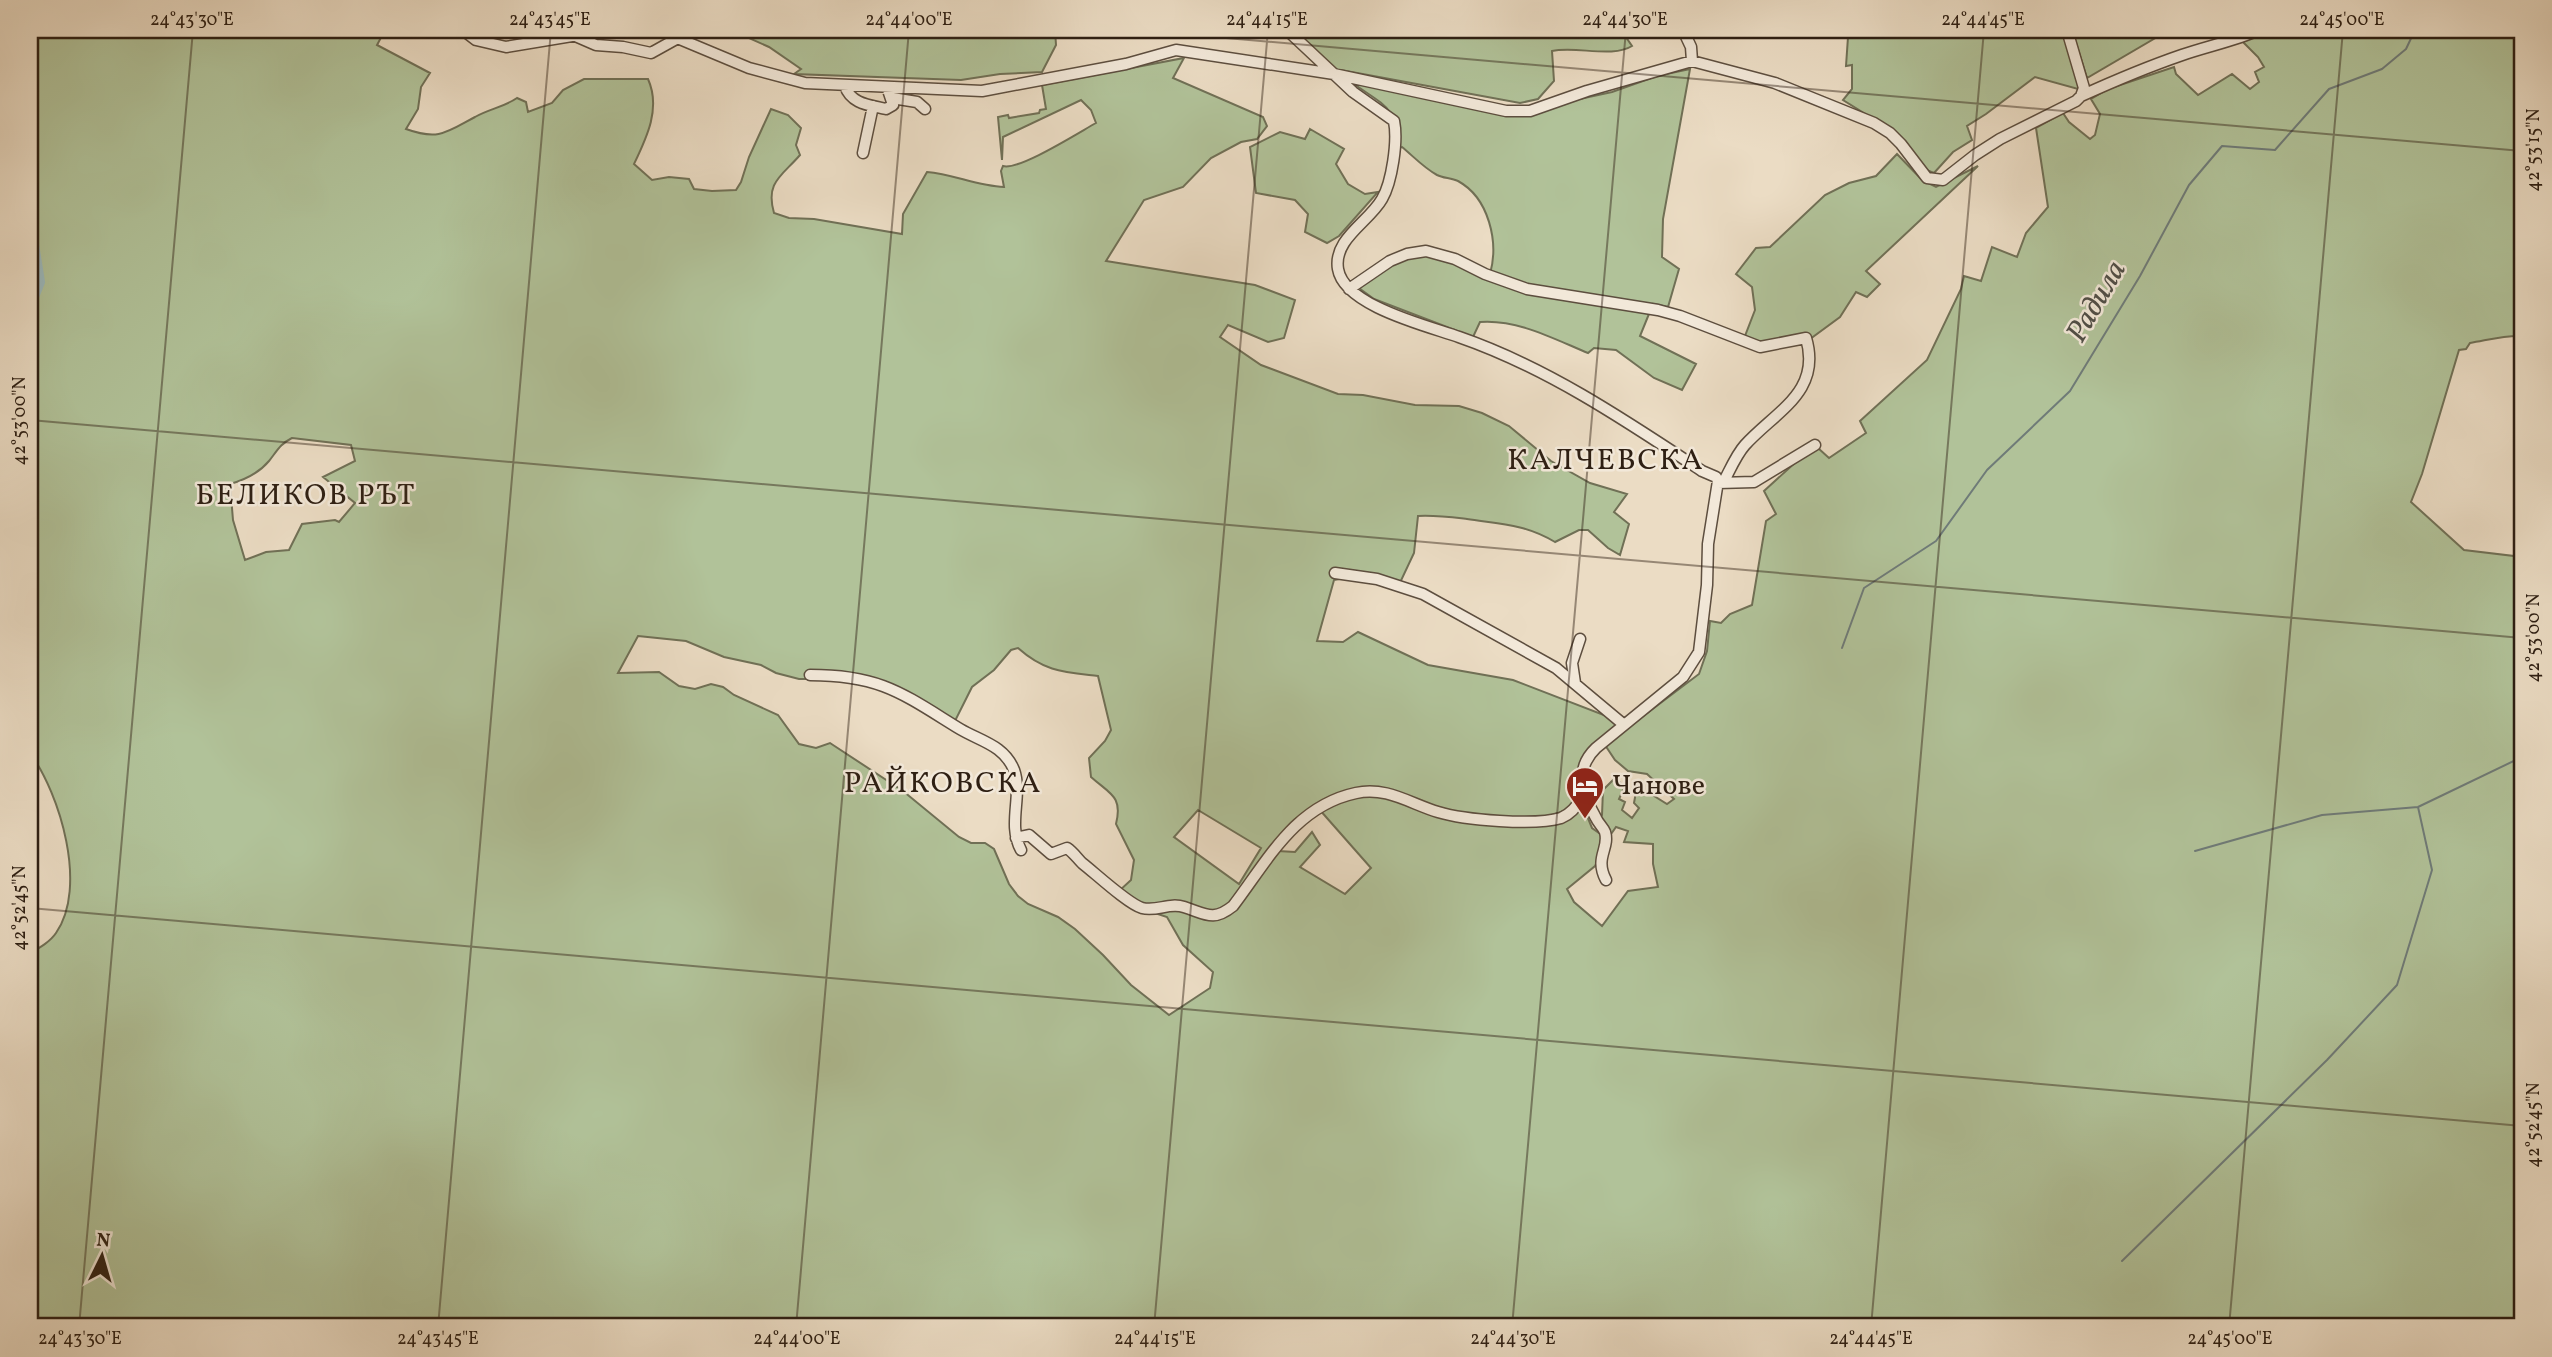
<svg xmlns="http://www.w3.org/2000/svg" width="2552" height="1357" viewBox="0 0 2552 1357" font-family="Vollkorn,serif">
  <rect width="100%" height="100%" fill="#ebdcc4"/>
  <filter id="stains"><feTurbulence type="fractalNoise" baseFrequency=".00286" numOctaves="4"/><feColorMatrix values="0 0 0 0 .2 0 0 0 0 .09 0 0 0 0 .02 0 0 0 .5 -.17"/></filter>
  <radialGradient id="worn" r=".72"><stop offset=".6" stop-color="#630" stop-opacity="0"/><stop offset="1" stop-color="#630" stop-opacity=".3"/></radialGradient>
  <path fill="#b1c299" stroke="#707056" stroke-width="2" fill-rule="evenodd" d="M 30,30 L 385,30 L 377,45 L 430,73 L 421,87 L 418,109 L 406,129 C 439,141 447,132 475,117 C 489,109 504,107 517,98 L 526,102 L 528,112 L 552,103 L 563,90 L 584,79 L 648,79 C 661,108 647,137 634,164 L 652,180 L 669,177 L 689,179 L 694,189 L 712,191 L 736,190 L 741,182 L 749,157 L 771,109 L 788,115 L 801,128 L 796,145 L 800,155 C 782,176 765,182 774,213 L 789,218 L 814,219 L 902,234 L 903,214 L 927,172 C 953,174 977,186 1004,187 L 1001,171 L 1003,166 C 1018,171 1078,133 1096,123 L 1091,110 L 1081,100 L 1003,137 L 1002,160 L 998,117 L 1008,115 L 1009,118 L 1039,113 L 1040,110 L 1046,109 L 1042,85 L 1184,58 L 1173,78 L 1263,117 L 1267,126 L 1257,139 L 1241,142 L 1211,158 L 1183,187 L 1144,200 L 1106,261 L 1255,285 L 1295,300 L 1284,338 L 1268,342 L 1228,325 L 1220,337 L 1261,365 L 1338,394 L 1363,395 L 1415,405 L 1459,406 L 1482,413 L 1509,426 L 1551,461 L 1590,483 L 1627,494 L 1614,512 L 1629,524 L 1620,555 L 1608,548 L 1588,530 L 1579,530 L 1555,542 C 1525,524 1500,524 1467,519 C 1450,517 1435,515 1418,516 L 1414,553 L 1398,587 L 1345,578 L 1334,580 L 1317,641 L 1343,642 L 1358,632 L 1428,665 L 1513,680 L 1622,722 L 1617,724 L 1616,728 L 1583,760 L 1578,803 C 1539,830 1483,816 1439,810 L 1446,819 L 1502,822 L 1556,821 L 1583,806 L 1592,828 L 1609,840 L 1595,866 L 1567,889 L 1574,902 L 1602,926 L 1628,891 L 1658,887 L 1653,864 L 1653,844 L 1624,842 L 1628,831 L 1616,827 L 1609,837 L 1597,819 L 1602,815 L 1603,790 L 1616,777 L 1624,788 L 1619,799 L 1625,802 L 1622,810 L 1632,818 L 1639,808 L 1634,803 L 1636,792 L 1646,791 L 1667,804 L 1674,799 L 1647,774 L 1628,771 L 1615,760 L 1605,745 L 1699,674 L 1707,651 L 1710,621 L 1721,623 L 1730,614 L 1752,605 L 1766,521 L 1776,514 L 1764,491 L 1797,461 L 1818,448 L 1829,458 L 1866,433 L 1860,421 L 1927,360 L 1961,289 L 1964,276 L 1981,281 L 1992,247 L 2017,257 L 2026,233 L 2048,207 L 2036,128 L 2063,113 L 2069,122 L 2090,139 L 2095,135 L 2100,114 L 2091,99 L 2108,89 L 2174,67 L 2176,74 L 2198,95 L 2232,74 L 2250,89 L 2259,82 L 2255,72 L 2264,67 L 2258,57 L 2241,40 L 2254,30 L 2522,30 L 2522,336 C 2505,335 2488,340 2470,343 L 2466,349 L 2459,350 L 2422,474 L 2411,502 L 2464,550 L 2522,557 L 2522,1327 L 30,1327 L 30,953 C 39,948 50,942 56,933 C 88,887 60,794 30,753 ZM 292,438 L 351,445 L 355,461 L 323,477 L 355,503 L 339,522 L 335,520 L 302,524 L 289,550 L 266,552 L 245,560 L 233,520 L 230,484 C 244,480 259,473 269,461 C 277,451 280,444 292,438 ZM 638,636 L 686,641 L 724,657 L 761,665 L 776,673 L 799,679 L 838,679 L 885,688 L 953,725 L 972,687 L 994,670 L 1011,650 L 1018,648 C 1045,672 1064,672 1098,676 L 1111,730 L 1105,741 L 1089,758 L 1091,777 C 1110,794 1123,796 1116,824 L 1134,860 L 1131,880 L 1119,891 L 1152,912 L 1167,917 L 1183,945 L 1213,972 L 1210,988 L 1169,1015 L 1131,985 L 1103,955 L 1075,929 L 1058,917 L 1028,904 L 1018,896 L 1009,884 L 994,849 L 985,843 L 971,843 L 959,837 L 903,791 L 830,743 L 816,748 L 799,744 L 778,715 L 734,695 L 723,687 L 711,684 L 695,689 L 679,686 L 659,672 L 618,673 ZM 1319,809 L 1371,868 L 1345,894 L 1300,867 L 1320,845 L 1312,832 L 1295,852 L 1278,851 L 1276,841 C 1287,826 1299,810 1319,809 ZM 1198,810 L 1261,848 L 1239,884 L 1174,837 Z
    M 731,30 L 1055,30 L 1056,45 L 1042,72 L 1000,74 L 961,80 L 794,74 L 801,69 L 769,47 Z
    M 1287,30 L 1621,30 L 1632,46 C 1613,58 1576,46 1552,51 L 1554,81 L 1538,99 L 1520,103 L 1330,68 Z
    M 1836,30 L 2063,30 L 2078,78 L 2078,89 L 2035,77 L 1986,114 L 1967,126 L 1972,140 L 1953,152 L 1934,173 L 1924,169 L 1875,120 L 1843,100 L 1852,89 L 1852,65 L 1846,66 L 1848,37 Z
    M 2072,30 L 2169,30 L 2087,78 Z
    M 1690,69 L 1663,219 L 1662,257 L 1679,269 L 1668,307 L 1653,304 L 1640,336 L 1696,364 L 1682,390 L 1654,378 L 1616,350 L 1594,348 L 1588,353 C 1554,339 1517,319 1480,322 L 1473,337 L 1374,299 L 1352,283 L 1373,270 L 1427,250 L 1490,274 C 1499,242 1489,198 1458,181 C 1451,178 1443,178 1437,175 C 1424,168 1413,156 1402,147 L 1399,148 C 1397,107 1385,106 1354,84 L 1359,82 L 1506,115 L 1612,92 L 1657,76 Z
    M 1310,129 L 1344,149 L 1336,164 L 1348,184 L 1365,194 L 1378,192 L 1339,236 L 1327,243 L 1305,232 L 1308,214 L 1295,200 L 1256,193 L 1250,147 L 1280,132 L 1305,139 Z
    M 1897,154 L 1922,180 L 1936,187 L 1978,166 L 1866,271 L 1880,284 L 1867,297 L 1856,292 L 1840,317 L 1806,342 L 1762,343 L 1745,336 L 1755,310 L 1752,287 L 1736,274 L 1756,248 L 1770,247 L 1825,195 L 1849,183 L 1876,176 Z"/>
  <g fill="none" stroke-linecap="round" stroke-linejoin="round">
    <path stroke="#6f7b78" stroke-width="2" d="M 1842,648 L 1864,588 L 1936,541 L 1987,470 L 2070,391 L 2140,276 L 2189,185 L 2222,146 L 2275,150 L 2329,89 L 2382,69 L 2406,49 L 2415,30
      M 2195,851 L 2322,815 L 2418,807 L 2522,757
      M 2122,1261 L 2327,1060 L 2397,985 L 2432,870 L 2418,807"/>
    <path stroke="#9bb9bc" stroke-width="12" d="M 30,241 L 33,244 L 39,282 L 30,304"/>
    <defs>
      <path id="minor" d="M 463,30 L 476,40 L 506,47 L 608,30
        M 658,30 L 749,68 L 805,83 L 982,91 L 1126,64 L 1176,50 L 1334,74 L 1506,111 L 1530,111 L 1587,91 L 1692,61 L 1775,83 L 1874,123 L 1890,133 L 1901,144 L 1927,178 L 1943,180 L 1975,155 L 2000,139 L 2076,101 L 2081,96 C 2114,81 2147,67 2182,55 C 2208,46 2234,41 2259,30
        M 1287,30 L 1353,92 L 1394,121 C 1398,141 1392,182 1382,199 C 1369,222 1333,239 1338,269 C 1344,306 1428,326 1459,337 C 1546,367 1625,420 1702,471 L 1716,477 L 1718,481 L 1708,544 L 1707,585 L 1699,652 L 1683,677 L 1596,748 C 1573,770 1583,795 1596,818 C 1598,823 1603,827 1605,832 C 1610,849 1594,857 1606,880
        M 1683,30 L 1691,47 L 1692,61
        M 2067,30 L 2084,88 L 2081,96
        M 573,35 L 596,45 L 623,47 L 651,53 L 678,38
        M 845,86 C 851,104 869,105 886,109 L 893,105 L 887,87
        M 892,98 L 917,102 L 925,109
        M 863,153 L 873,106
        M 1349,289 L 1390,261 L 1407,254 L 1426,251 L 1455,259 L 1485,274 L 1527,289 L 1658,310 L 1680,316 L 1760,347 L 1806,338 C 1822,392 1776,411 1745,445 C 1736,455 1730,470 1723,483
        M 1718,483 L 1754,482 L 1815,445
        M 1335,573 L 1377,579 L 1423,594 L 1556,668 L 1623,724
        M 810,675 C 881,675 903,694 960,729 C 980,741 1004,745 1014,770 C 1023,796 1007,824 1021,850
        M 1575,683 L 1572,663 L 1580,639
        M 1016,838 L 1029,835 L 1051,854 L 1067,848 C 1073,852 1077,858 1082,863 C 1095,873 1128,904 1142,908 C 1157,912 1169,902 1184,907 C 1206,914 1213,922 1233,906 C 1268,860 1295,806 1356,793 C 1386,786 1411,804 1438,812 C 1464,820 1535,826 1561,818 C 1571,814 1578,805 1583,796"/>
    </defs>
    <use href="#minor" stroke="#5d4e3f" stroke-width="13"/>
    <use href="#minor" stroke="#f2e8d9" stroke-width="10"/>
  </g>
  <path fill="none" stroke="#2e1f13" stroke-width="2" stroke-opacity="0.45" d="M 1134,30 L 2522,151M 30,420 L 2522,638M 30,908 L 2522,1126M 79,1327 L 193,30M 438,1327 L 551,30M 796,1327 L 909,30M 1154,1327 L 1268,30M 1512,1327 L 1626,30M 1871,1327 L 1984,30M 2229,1327 L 2343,30"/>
  <defs>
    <symbol id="hotel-pin" viewBox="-11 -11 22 30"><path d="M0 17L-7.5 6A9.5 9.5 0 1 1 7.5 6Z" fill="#8f2418" stroke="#f2e8d9"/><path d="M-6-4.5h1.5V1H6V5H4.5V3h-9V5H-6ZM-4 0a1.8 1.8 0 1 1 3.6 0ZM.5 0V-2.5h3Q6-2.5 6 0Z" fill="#fff"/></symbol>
  </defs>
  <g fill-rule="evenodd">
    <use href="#hotel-pin" x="1563" y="764" width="44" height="60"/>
  </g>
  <g text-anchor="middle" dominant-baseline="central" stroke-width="5" stroke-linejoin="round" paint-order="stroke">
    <g font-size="28" fill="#2e1f13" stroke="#f2e8d9" text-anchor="start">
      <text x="1612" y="786">Чанове</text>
    </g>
    <g font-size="30" font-style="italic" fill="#4f4d46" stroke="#f2e8d9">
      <text transform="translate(2097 302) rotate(-60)">Радила</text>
    </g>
    <g font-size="30" letter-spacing="2" fill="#2e1f13" stroke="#f2e8d9">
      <text x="1606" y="461">КАЛЧЕВСКА</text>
      <text x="306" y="496">БЕЛИКОВ РЪТ</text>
      <text x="943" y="784">РАЙКОВСКА</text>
    </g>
  </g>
  <rect width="2552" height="1357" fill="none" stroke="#ebdcc4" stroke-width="77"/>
  <g transform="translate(102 1256) rotate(5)" stroke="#f2e8d9" stroke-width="5" paint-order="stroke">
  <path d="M0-5L12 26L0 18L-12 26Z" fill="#2e1f13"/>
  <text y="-10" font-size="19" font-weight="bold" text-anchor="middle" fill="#2e1f13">N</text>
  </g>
  <rect x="38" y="38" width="2476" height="1280" fill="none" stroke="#2e1f13" stroke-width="2.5"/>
  <g font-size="18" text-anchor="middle" fill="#2e1f13">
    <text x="192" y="25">24°43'30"E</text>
    <text x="550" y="25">24°43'45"E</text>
    <text x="909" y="25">24°44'00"E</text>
    <text x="1267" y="25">24°44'15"E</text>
    <text x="1625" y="25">24°44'30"E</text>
    <text x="1983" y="25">24°44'45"E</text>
    <text x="2342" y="25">24°45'00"E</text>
    <text transform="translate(2533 150) rotate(-90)" y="6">42°53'15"N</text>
    <text transform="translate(19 421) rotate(-90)" y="6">42°53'00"N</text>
    <text transform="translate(2533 638) rotate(-90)" y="6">42°53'00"N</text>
    <text transform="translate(19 908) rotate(-90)" y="6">42°52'45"N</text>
    <text transform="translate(2533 1125) rotate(-90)" y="6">42°52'45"N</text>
    <text x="80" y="1344">24°43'30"E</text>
    <text x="438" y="1344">24°43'45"E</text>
    <text x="797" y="1344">24°44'00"E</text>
    <text x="1155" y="1344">24°44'15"E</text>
    <text x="1513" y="1344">24°44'30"E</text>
    <text x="1871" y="1344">24°44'45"E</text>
    <text x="2230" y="1344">24°45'00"E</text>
  </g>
  <rect width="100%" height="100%" filter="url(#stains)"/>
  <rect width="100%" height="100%" fill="url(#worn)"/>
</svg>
